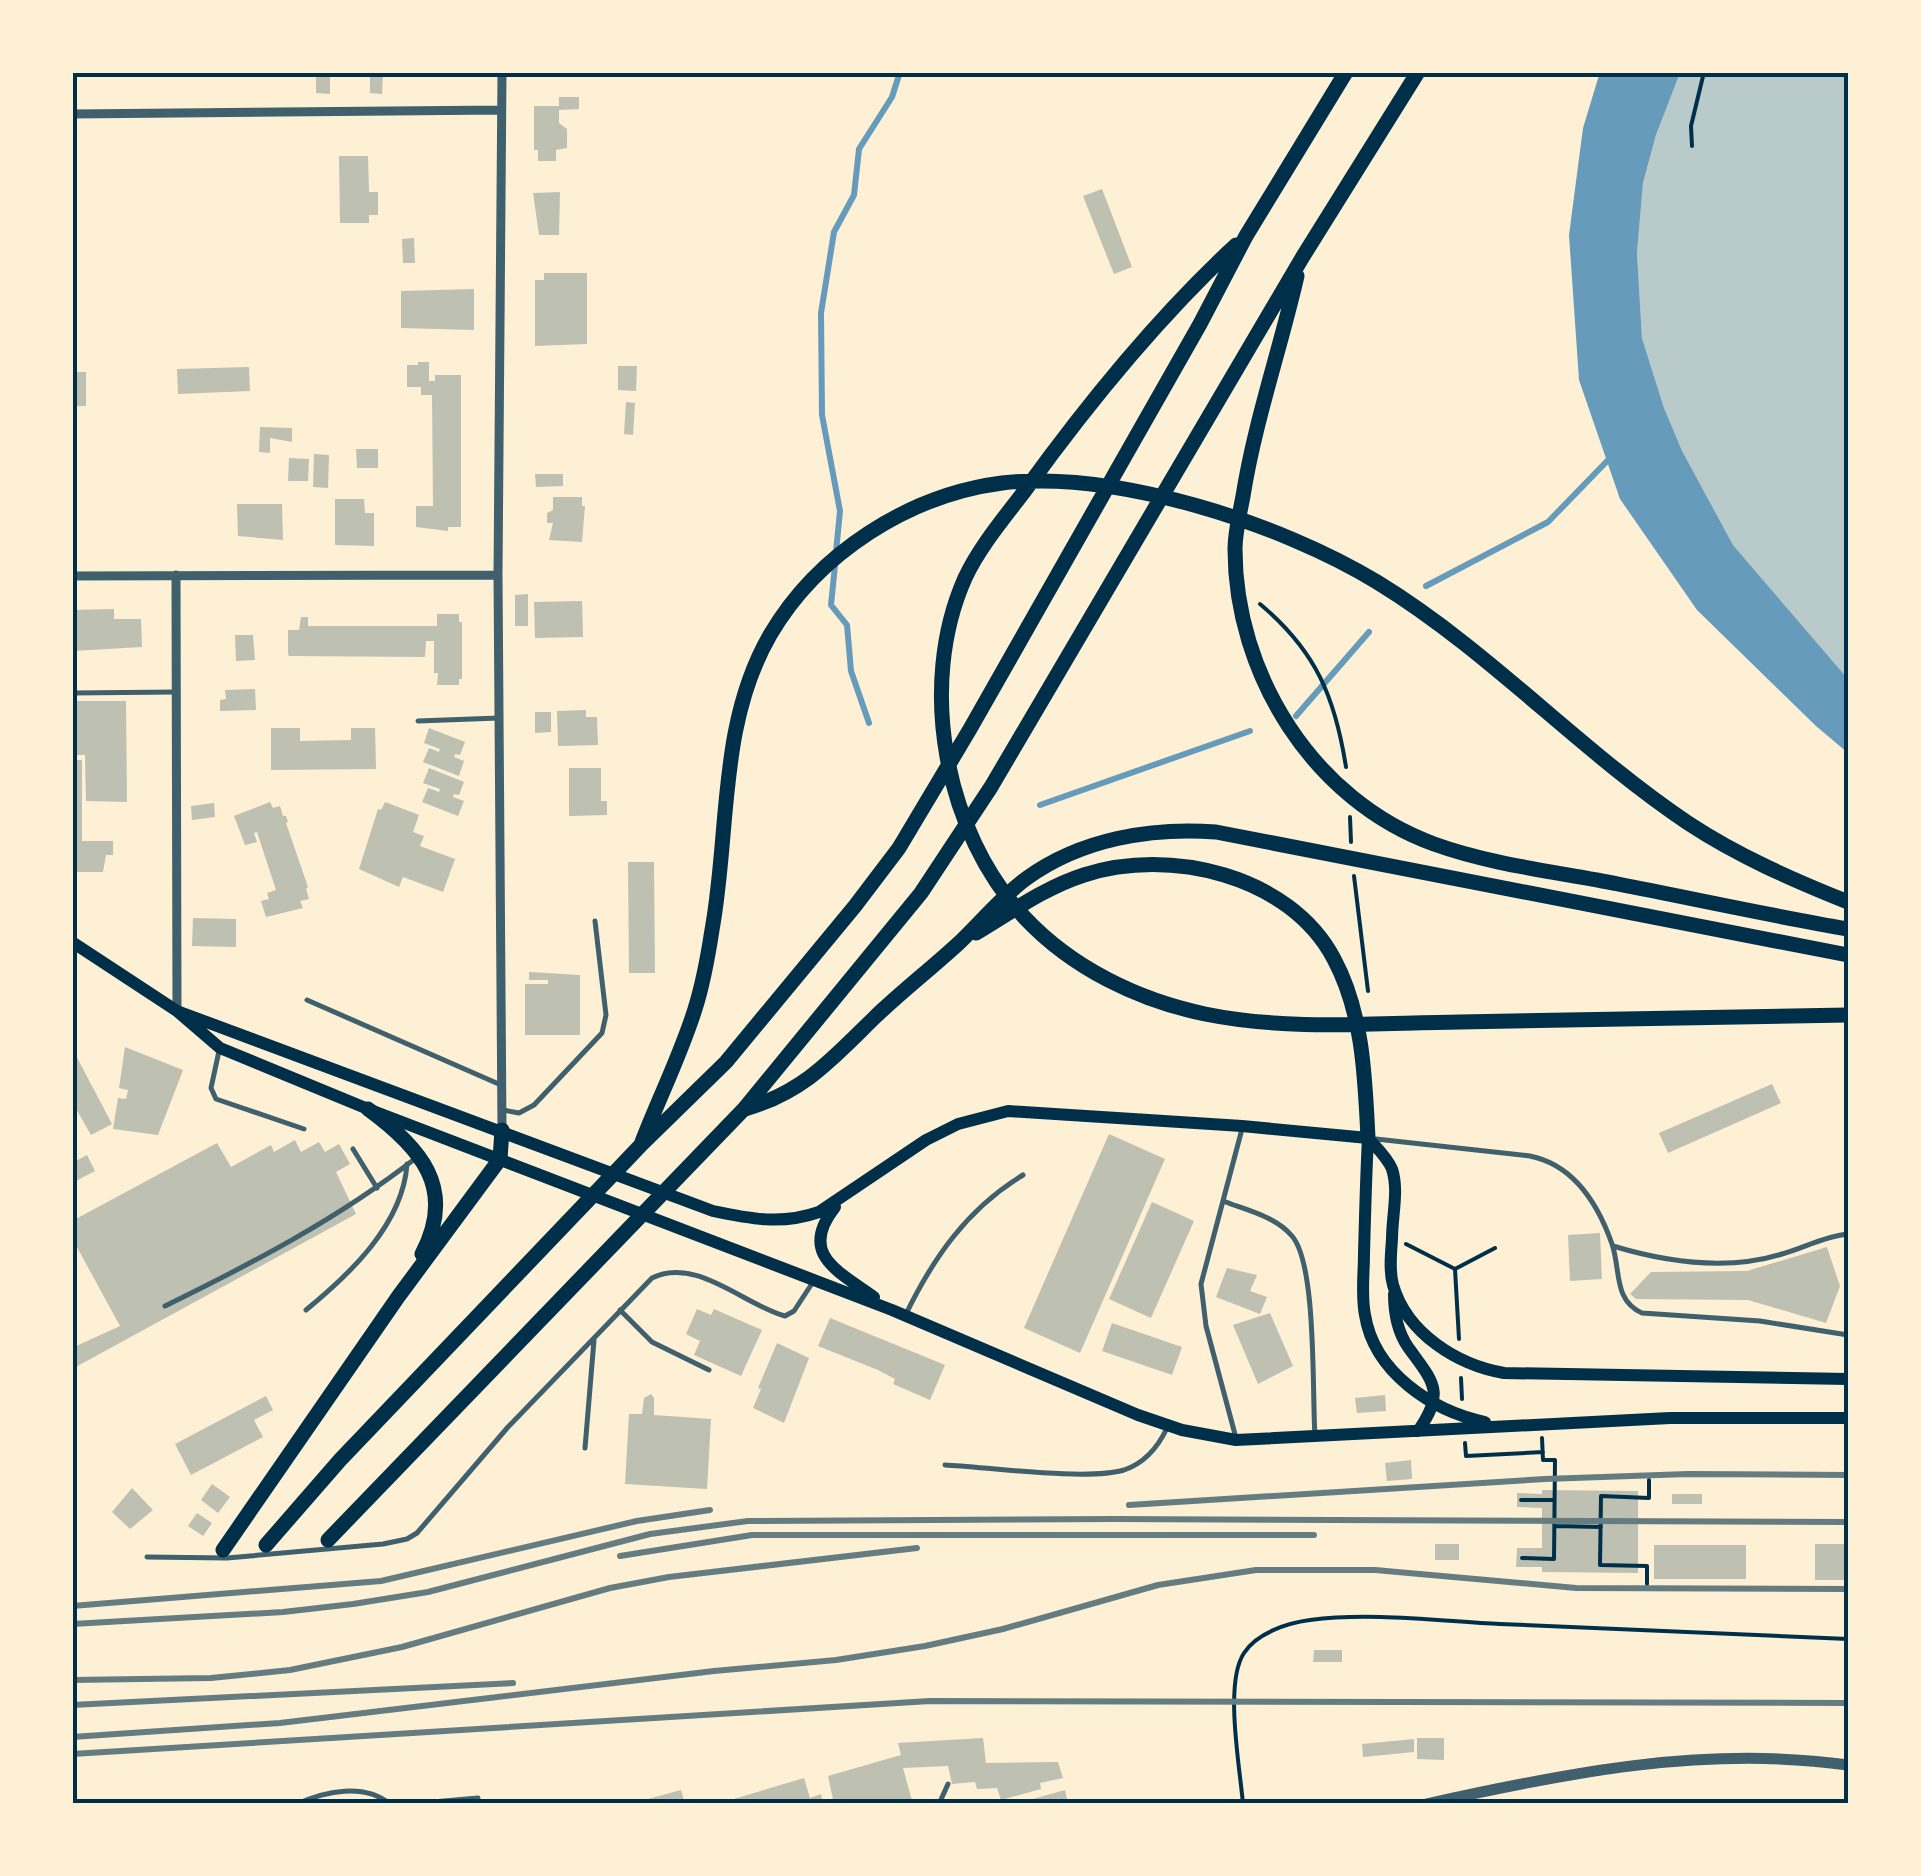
<svg xmlns="http://www.w3.org/2000/svg" width="1921" height="1876" viewBox="0 0 1921 1876" font-family="'Alegreya Sans',sans-serif">
  <rect width="100%" height="100%" fill="#fdf0d5"/>
  <path fill="#b9caca" d="M 1680,73 L 1848,73 L 1848,679 L 1733,545 L 1682,452 L 1664,408 L 1642,338 L 1637,253 L 1643,183 L 1656,135 Z"/>
  <path fill="#669bbc" d="M 1600,72 L 1680,73 L 1656,135 L 1643,183 L 1637,253 L 1642,338 L 1664,408 L 1682,451 L 1733,545 L 1848,679 L 1848,753 L 1816,726 L 1697,610 L 1620,499 L 1579,380 L 1569,235 L 1583,128 Z"/>
  <g fill="none" stroke-linecap="round" stroke-linejoin="round">
    <path stroke="#669bbc" stroke-width="6" d="M 836,552 L 840,511 L 822,415 L 821,313 L 834,232 L 854,195 L 859,149 L 892,97 L 900,72
      M 835,565 L 831,605 L 847,625 L 851,671 L 869,723
      M 1426,586 L 1548,522 L 1611,457
      M 1296,716 L 1369,632
      M 1040,805 L 1250,731"/>
  </g>
  <path fill="#bec0b2" d="M 316,72 L 330,72 L 330,94 L 316,93 Z
    M 370,72 L 383,73 L 382,94 L 370,93 Z
    M 559,97 L 579,97 L 579,109 L 559,110 L 559,123 L 567,129 L 567,148 L 556,150 L 556,161 L 538,161 L 538,150 L 534,150 L 534,106 L 559,106 Z
    M 339,156 L 368,156 L 369,192 L 378,192 L 378,215 L 369,215 L 369,223 L 340,223 Z
    M 1102,189 L 1132,267 L 1114,274 L 1083,196 Z
    M 560,192 L 559,235 L 539,235 L 533,193 Z
    M 414,238 L 415,263 L 403,263 L 402,239 Z
    M 544,273 L 587,273 L 587,344 L 535,346 L 535,280 L 544,280 Z
    M 474,289 L 474,330 L 401,328 L 401,291 Z
    M 418,362 L 429,362 L 429,381 L 435,381 L 435,375 L 461,375 L 461,527 L 448,527 L 448,531 L 416,527 L 416,506 L 433,506 L 432,395 L 421,395 L 421,387 L 407,387 L 407,365 L 418,365 Z
    M 618,366 L 637,366 L 636,391 L 618,390 Z
    M 249,367 L 250,391 L 178,394 L 177,369 Z
    M 72,372 L 86,372 L 86,406 L 72,406 Z
    M 626,402 L 635,403 L 633,435 L 624,434 Z
    M 260,427 L 292,428 L 292,442 L 270,438 L 270,453 L 259,452 Z
    M 356,449 L 378,449 L 378,468 L 357,468 Z
    M 314,454 L 329,455 L 328,488 L 313,487 Z
    M 289,458 L 309,459 L 308,481 L 288,481 Z
    M 535,474 L 563,474 L 563,486 L 536,487 Z
    M 553,497 L 582,497 L 582,506 L 585,506 L 582,542 L 549,540 L 553,523 L 547,523 L 547,513 L 553,510 Z
    M 335,499 L 364,499 L 365,513 L 374,513 L 374,546 L 335,545 Z
    M 237,504 L 282,504 L 283,540 L 238,536 Z
    M 528,594 L 528,626 L 515,626 L 515,595 Z
    M 582,601 L 583,637 L 535,638 L 534,602 Z
    M 114,609 L 114,619 L 141,619 L 142,647 L 72,651 L 72,610 Z
    M 437,614 L 459,614 L 459,622 L 462,622 L 462,679 L 459,679 L 459,685 L 437,685 L 438,673 L 434,673 L 434,641 L 426,641 L 425,657 L 289,656 L 288,654 L 288,630 L 299,630 L 301,617 L 308,617 L 308,626 L 437,626 Z
    M 235,635 L 253,635 L 255,660 L 236,661 Z
    M 255,689 L 256,710 L 220,711 L 220,700 L 226,699 L 225,690 Z
    M 72,701 L 126,701 L 127,802 L 86,801 L 85,755 L 72,755 Z
    M 586,710 L 586,717 L 597,717 L 598,745 L 558,746 L 557,711 Z
    M 535,712 L 551,712 L 551,732 L 535,733 Z
    M 271,728 L 300,728 L 300,741 L 351,740 L 351,728 L 375,728 L 376,769 L 271,770 Z
    M 429,728 L 465,742 L 460,755 L 455,754 L 454,757 L 464,761 L 459,776 L 423,762 L 429,748 L 439,752 L 440,749 L 424,743 Z
    M 72,760 L 82,760 L 82,841 L 113,841 L 113,855 L 106,855 L 103,872 L 72,872 Z
    M 429,768 L 464,782 L 459,795 L 454,794 L 453,797 L 464,801 L 458,816 L 422,802 L 428,788 L 439,792 L 440,789 L 423,783 Z
    M 569,768 L 601,768 L 601,801 L 607,801 L 607,815 L 569,816 Z
    M 270,802 L 273,808 L 280,806 L 283,816 L 286,816 L 288,822 L 286,823 L 308,887 L 306,889 L 309,899 L 300,901 L 303,908 L 266,917 L 261,901 L 269,899 L 267,893 L 276,890 L 257,832 L 254,833 L 257,842 L 245,845 L 234,816 Z
    M 385,802 L 419,815 L 413,832 L 424,836 L 420,846 L 455,859 L 443,892 L 403,877 L 399,887 L 359,869 L 378,809 L 381,810 Z
    M 214,803 L 215,817 L 192,820 L 191,806 Z
    M 628,862 L 654,862 L 655,973 L 629,973 Z
    M 193,918 L 236,919 L 236,947 L 192,946 Z
    M 529,972 L 580,975 L 580,1035 L 525,1035 L 525,984 L 548,984 L 548,980 L 529,980 Z
    M 125,1047 L 183,1070 L 158,1135 L 113,1129 L 118,1098 L 126,1099 L 128,1090 L 119,1088 Z
    M 72,1048 L 112,1124 L 91,1135 L 75,1107 L 72,1109 Z
    M 1772,1084 L 1781,1103 L 1668,1153 L 1659,1133 Z
    M 1109,1134 L 1165,1159 L 1080,1353 L 1024,1328 Z
    M 295,1140 L 301,1152 L 319,1142 L 325,1152 L 339,1144 L 350,1164 L 336,1172 L 356,1214 L 72,1369 L 72,1348 L 120,1326 L 72,1238 L 72,1221 L 217,1143 L 231,1167 L 271,1145 L 274,1152 Z
    M 87,1155 L 95,1171 L 72,1183 L 72,1163 Z
    M 1152,1202 L 1194,1221 L 1151,1318 L 1109,1299 Z
    M 1600,1233 L 1602,1279 L 1570,1281 L 1568,1235 Z
    M 1827,1247 L 1840,1286 L 1826,1323 L 1748,1300 L 1636,1299 L 1630,1294 L 1651,1272 L 1747,1271 Z
    M 1227,1268 L 1257,1275 L 1250,1291 L 1267,1297 L 1260,1314 L 1216,1297 Z
    M 697,1309 L 711,1315 L 714,1309 L 762,1330 L 741,1376 L 694,1355 L 700,1341 L 686,1334 Z
    M 1270,1313 L 1293,1366 L 1258,1384 L 1233,1325 Z
    M 830,1318 L 945,1365 L 930,1400 L 893,1384 L 895,1379 L 878,1370 L 818,1346 Z
    M 1112,1323 L 1182,1347 L 1172,1375 L 1102,1351 Z
    M 777,1343 L 809,1358 L 784,1423 L 753,1408 L 761,1389 L 758,1388 Z
    M 651,1394 L 654,1398 L 654,1415 L 711,1419 L 707,1489 L 625,1484 L 629,1414 L 642,1414 L 644,1398 Z
    M 1385,1395 L 1386,1411 L 1357,1413 L 1355,1398 Z
    M 266,1396 L 273,1410 L 254,1420 L 263,1437 L 191,1475 L 175,1444 Z
    M 1411,1460 L 1412,1479 L 1387,1481 L 1385,1463 Z
    M 212,1484 L 230,1497 L 218,1513 L 201,1500 Z
    M 132,1488 L 153,1510 L 130,1529 L 112,1512 Z
    M 1542,1490 L 1638,1491 L 1638,1573 L 1542,1572 L 1542,1567 L 1516,1567 L 1517,1548 L 1542,1548 L 1542,1508 L 1517,1507 L 1517,1493 L 1542,1494 Z
    M 1672,1494 L 1702,1494 L 1702,1504 L 1672,1504 Z
    M 197,1513 L 212,1523 L 203,1536 L 188,1526 Z
    M 1435,1544 L 1459,1544 L 1459,1560 L 1435,1560 Z
    M 1815,1544 L 1848,1544 L 1848,1580 L 1815,1580 Z
    M 1654,1545 L 1746,1545 L 1746,1579 L 1654,1579 Z
    M 1314,1650 L 1342,1650 L 1342,1662 L 1313,1662 Z
    M 983,1738 L 986,1763 L 1058,1762 L 1063,1778 L 1040,1783 L 1041,1789 L 1001,1800 L 997,1788 L 977,1789 L 975,1782 L 952,1784 L 948,1766 L 903,1768 L 913,1804 L 834,1804 L 828,1776 L 901,1755 L 898,1743 Z
    M 1417,1738 L 1444,1738 L 1444,1760 L 1417,1759 Z
    M 1414,1739 L 1414,1752 L 1363,1757 L 1362,1744 Z
    M 804,1778 L 810,1798 L 821,1794 L 823,1804 L 717,1804 Z
    M 681,1790 L 685,1804 L 637,1804 L 637,1802 Z
    M 1065,1790 L 1068,1804 L 1022,1804 L 1022,1802 Z"/>
  <g fill="none" stroke-linecap="round" stroke-linejoin="round">
    <path stroke="#003049" stroke-width="4" d="M 1692,146 L 1691,126 L 1704,72
      M 1260,604 C 1316,651 1335,697 1346,767
      M 1350,817 L 1351,842
      M 1354,876 L 1368,991
      M 1406,1244 L 1455,1269 L 1495,1248
      M 1455,1269 L 1459,1339
      M 1461,1378 L 1462,1399
      M 1465,1443 L 1466,1456 L 1543,1452
      M 1521,1500 L 1554,1500
      M 1556,1526 L 1601,1527
      M 1522,1558 L 1554,1559 L 1555,1460 L 1543,1460 L 1542,1438
      M 1647,1584 L 1647,1566 L 1600,1565 L 1601,1496 L 1649,1498 L 1649,1480
      M 1243,1804 C 1240,1768 1224,1683 1244,1653 C 1257,1633 1287,1623 1310,1620 C 1370,1612 1439,1621 1500,1624 C 1616,1629 1732,1634 1848,1639"/>
    <path stroke="#3f606c" stroke-width="5" d="M 72,693 L 176,692
      M 418,721 L 499,718
      M 307,1000 L 501,1085
      M 219,1051 L 211,1088 L 216,1099 L 304,1129
      M 503,1110 L 519,1113 L 534,1105 L 602,1033 L 606,1015 L 595,921
      M 1376,1139 L 1530,1156 C 1574,1165 1598,1204 1612,1244 C 1621,1270 1613,1300 1642,1313 L 1760,1321 L 1848,1335
      M 72,1147 L 74,1146
      M 353,1149 L 377,1188
      M 1223,1201 C 1246,1210 1275,1216 1292,1236 C 1317,1265 1312,1393 1315,1436
      M 1613,1246 C 1666,1262 1727,1271 1782,1254 C 1804,1248 1825,1236 1848,1234
      M 165,1306 C 253,1263 339,1218 416,1158
      M 306,1310 C 350,1274 403,1224 407,1164
      M 620,1310 L 652,1342 L 709,1370
      M 905,1316 C 933,1258 967,1209 1023,1175
      M 1236,1438 L 1206,1326 L 1201,1284 L 1242,1129
      M 585,1448 L 594,1340
      M 945,1465 C 987,1467 1087,1481 1124,1470 C 1145,1463 1158,1447 1167,1428
      M 147,1557 L 227,1558 L 383,1544 L 407,1539 L 417,1533 L 508,1427 L 652,1278 C 696,1256 744,1305 785,1316 L 794,1311 L 813,1282
      M 577,1803 L 577,1804
      M 297,1804 C 326,1791 364,1783 390,1804
      M 410,1804 L 478,1798
      M 939,1804 L 948,1784"/>
    <path stroke="#3f606c" stroke-width="9" d="M 502,72 L 498,575 L 502,1130
      M 72,114 L 501,110
      M 176,575 L 177,1011
      M 72,576 L 498,575"/>
    <path stroke="#3f606c" stroke-width="11" d="M 1426,1804 C 1565,1773 1706,1745 1848,1765"/>
    <path stroke="#003049" stroke-width="12" d="M 72,942 L 177,1011 L 220,1048 L 368,1109 L 892,1310 L 1138,1415 L 1182,1430 L 1236,1440 L 1670,1418 L 1848,1418
      M 177,1011 L 713,1211 C 751,1219 782,1225 819,1212 L 926,1140 L 958,1124 L 1008,1111 L 1242,1126 L 1368,1138 C 1376,1147 1387,1157 1392,1169 C 1399,1190 1392,1216 1392,1239 C 1391,1253 1389,1271 1393,1285 C 1407,1334 1458,1365 1504,1373 L 1848,1379
      M 1368,1138 C 1366,1176 1365,1215 1364,1254 C 1364,1274 1361,1295 1365,1315 C 1374,1372 1432,1411 1485,1422
      M 835,1207 C 798,1254 838,1271 874,1297
      M 1394,1294 C 1394,1313 1397,1331 1408,1347 C 1433,1382 1446,1391 1418,1431"/>
    <path stroke="#003049" stroke-width="15" d="M 1236,245 C 1157,318 1089,402 1026,489 C 1005,517 980,546 965,578 C 917,686 945,833 1025,918 C 1072,968 1138,1000 1205,1014 C 1288,1031 1376,1023 1460,1022 C 1590,1020 1719,1017 1848,1015
      M 1297,276 C 1280,350 1255,421 1243,496 C 1240,513 1235,531 1235,549 C 1235,674 1313,800 1434,844 C 1492,865 1558,872 1618,884 C 1695,899 1772,916 1848,929
      M 976,933 C 1011,912 1046,887 1084,875 C 1169,847 1290,875 1334,959 C 1363,1013 1365,1077 1368,1138
      M 368,1109 C 420,1147 457,1188 422,1254
      M 745,1109 C 804,1092 832,1059 874,1018 C 902,991 932,968 960,942 C 982,921 1002,896 1027,878 C 1081,839 1151,827 1216,832 L 1848,955
      M 642,1142 C 659,1098 681,1054 695,1009 C 703,984 708,956 712,930 C 730,831 718,725 770,635 C 818,553 909,495 1002,483 C 1116,470 1280,523 1377,582 C 1490,651 1579,750 1688,823 C 1738,856 1793,880 1848,902
      M 328,1540 L 744,1109 L 921,893 L 991,787 L 1302,258 L 1418,72
      M 266,1545 L 340,1460 L 640,1146 L 726,1062 L 855,906 L 899,848 L 970,729 L 1200,324 L 1246,236 L 1346,72
      M 223,1550 L 398,1297 L 500,1159 L 502,1130"/>
    <path stroke="#657d81" stroke-width="6" d="M 1129,1505 L 1545,1479 L 1688,1474 L 1848,1475
      M 620,1556 L 752,1535 L 1314,1535
      M 72,1606 L 381,1581 L 637,1521 L 710,1510
      M 72,1624 L 283,1612 L 353,1604 L 428,1592 L 650,1534 L 748,1521 L 1114,1519 L 1848,1522
      M 72,1680 L 211,1678 L 290,1670 L 402,1647 L 610,1588 L 669,1577 L 917,1548
      M 72,1705 L 513,1683
      M 72,1737 L 280,1723 L 714,1671 L 836,1660 L 925,1646 L 1003,1629 L 1158,1585 L 1256,1570 L 1375,1570 L 1576,1588 L 1848,1589
      M 72,1754 L 930,1701 L 1848,1703"/>
  </g>
  <rect width="1921" height="1876" fill="none" stroke="#fdf0d5" stroke-width="150"/>
  <rect x="75" y="75" width="1771" height="1726" fill="none" stroke="#003049" stroke-width="4"/>
</svg>
